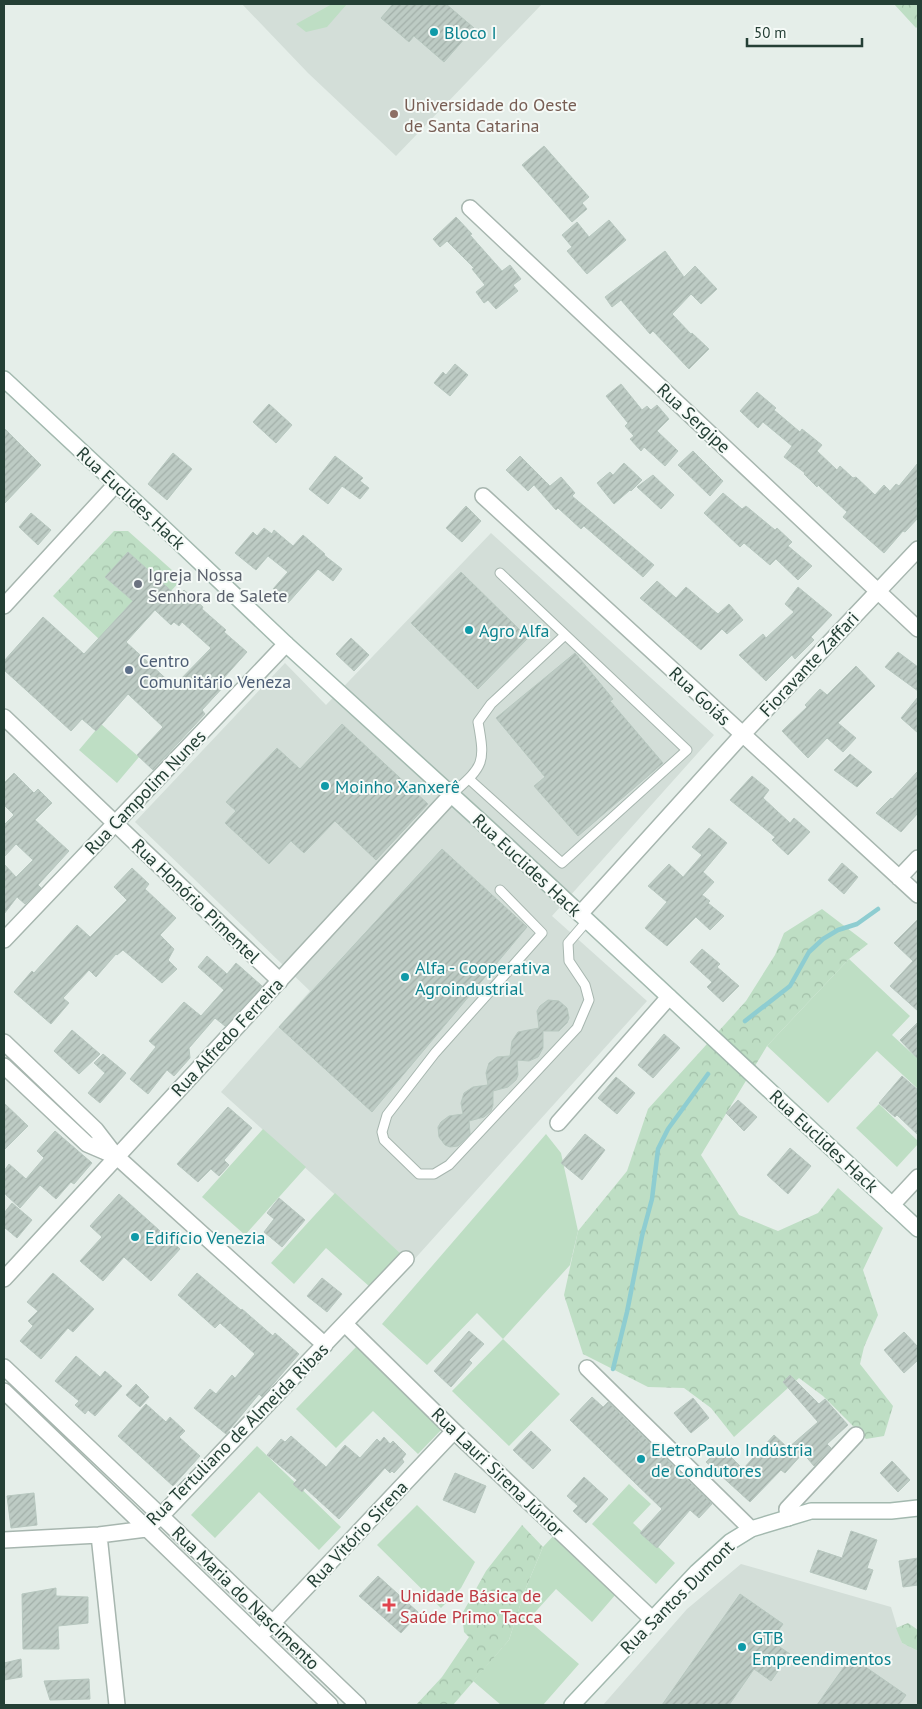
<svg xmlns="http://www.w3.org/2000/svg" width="922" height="1709" viewBox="0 0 922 1709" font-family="'PT Sans',sans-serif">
  <defs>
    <pattern id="forest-crowns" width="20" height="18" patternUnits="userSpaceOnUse" patternTransform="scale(1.25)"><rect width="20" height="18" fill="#bedec4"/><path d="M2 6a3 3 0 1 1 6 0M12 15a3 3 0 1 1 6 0" fill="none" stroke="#a3c0a9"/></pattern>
    <pattern id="building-hatch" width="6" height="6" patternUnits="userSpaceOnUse" patternTransform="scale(1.25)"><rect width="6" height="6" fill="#bdcbc4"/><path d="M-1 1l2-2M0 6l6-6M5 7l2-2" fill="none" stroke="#a2afa9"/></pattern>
  </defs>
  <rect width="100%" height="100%" fill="#e5eee9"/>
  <path fill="#d3ded8" d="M 242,4 L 542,4 L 396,156 L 308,73 Z
    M 491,533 L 714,735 L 552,916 L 647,1001 L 411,1263 L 221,1092 L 310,991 L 135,822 L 285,663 L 326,705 Z
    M 741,1564 L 891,1607 L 902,1643 L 918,1651 L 918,1705 L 603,1705 L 687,1609 Z"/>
  <path fill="#bedec4" d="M 332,4 L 347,4 L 327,27 L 306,32 L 296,24 Z
    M 101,724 L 139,757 L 117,783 L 79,750 Z
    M 849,959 L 910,1016 L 892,1035 L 918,1059 L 918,1089 L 877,1051 L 828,1103 L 767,1046 Z
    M 879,1104 L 918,1141 L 918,1144 L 897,1167 L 856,1128 Z
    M 263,1129 L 306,1167 L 245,1235 L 202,1197 Z
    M 546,1134 L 561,1153 L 578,1231 L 570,1265 L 503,1339 L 560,1394 L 509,1446 L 452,1391 L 503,1339 L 477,1313 L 427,1365 L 382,1324 Z
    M 335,1193 L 400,1253 L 370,1287 L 326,1248 L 294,1284 L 271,1263 Z
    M 358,1345 L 443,1428 L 418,1454 L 373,1411 L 336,1448 L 296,1409 Z
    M 257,1446 L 341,1527 L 319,1550 L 259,1492 L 215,1538 L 191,1515 Z
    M 629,1484 L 651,1504 L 633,1523 L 675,1563 L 656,1584 L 592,1524 Z
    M 417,1505 L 475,1562 L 461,1588 L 441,1608 L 377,1545 Z
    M 555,1534 L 616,1594 L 592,1622 L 556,1589 L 528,1620 L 579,1664 L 543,1705 L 501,1705 L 473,1681 L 509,1640 L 525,1590 L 543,1547 Z"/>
  <path fill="url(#forest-crowns)" d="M 894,4 L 918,4 L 918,26 L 916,28 Z
    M 114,531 L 128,531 L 182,579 L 171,591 L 128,552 L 105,577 L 133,601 L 99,639 L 53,596 Z
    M 822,909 L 868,944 L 849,959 L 767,1046 L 701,1155 L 739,1215 L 778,1231 L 818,1213 L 838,1188 L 883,1228 L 863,1270 L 878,1315 L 864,1347 L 860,1364 L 893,1406 L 884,1436 L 866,1439 L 823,1396 L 799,1378 L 734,1437 L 711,1408 L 684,1388 L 648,1387 L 583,1354 L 564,1295 L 578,1231 L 627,1171 L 648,1109 L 746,1001 L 775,955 L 784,933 Z
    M 522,1525 L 543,1547 L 525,1590 L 509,1640 L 453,1705 L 416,1705 L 442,1677 L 469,1637 L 464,1632 L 462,1614 L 486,1571 Z
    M 908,1623 L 918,1630 L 918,1651 L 902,1643 L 896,1628 Z"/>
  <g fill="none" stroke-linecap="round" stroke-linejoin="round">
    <path stroke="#8ecdd1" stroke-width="4.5" d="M 745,1021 L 790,986 L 809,952 L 823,939 L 838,930 L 857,924 L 878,909
      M 613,1369 L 627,1312 L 642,1236 L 652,1199 L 658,1149 L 668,1129 L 708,1074"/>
  </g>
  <path fill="url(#building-hatch)" stroke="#b7c7bf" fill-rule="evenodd" d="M 393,4 L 446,4 L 474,28 L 444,62 L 414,36 L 409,42 L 381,18 Z
    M 544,146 L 589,197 L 582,203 L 587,209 L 572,222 L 522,165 Z
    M 456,217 L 472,234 L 470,235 L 502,271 L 510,265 L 521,279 L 513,285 L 518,291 L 496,309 L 488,300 L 484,303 L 476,292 L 485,285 L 472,269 L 474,268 L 447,241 L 440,247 L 433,239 Z
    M 609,220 L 626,240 L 587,274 L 567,251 L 572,247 L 562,235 L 577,222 L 589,237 Z
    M 665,251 L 684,277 L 695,266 L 717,289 L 701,304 L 691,294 L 672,314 L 691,334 L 692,333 L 709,349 L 689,369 L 653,331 L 650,334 L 621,300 L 612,307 L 605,297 Z
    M 455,364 L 468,375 L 450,396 L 434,383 L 443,372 L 446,375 Z
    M 621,384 L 642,410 L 647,406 L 651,410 L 657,405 L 669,419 L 657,431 L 678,451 L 665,466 L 644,447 L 641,451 L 630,439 L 634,436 L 625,426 L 628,423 L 606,396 Z
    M 757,392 L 776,408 L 774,410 L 800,432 L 802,429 L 822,445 L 817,451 L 837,470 L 840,466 L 853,478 L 856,477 L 875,495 L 884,485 L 890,491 L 896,484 L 899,486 L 918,463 L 918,518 L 905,532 L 903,531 L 884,553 L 843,517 L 847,512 L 818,485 L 817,487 L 804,474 L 805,473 L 784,457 L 792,446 L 763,422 L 758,428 L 740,411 Z
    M 269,404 L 292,425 L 276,443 L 253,422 Z
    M 4,428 L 41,465 L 4,504 Z
    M 693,451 L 723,481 L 710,496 L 678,465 Z
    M 173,453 L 192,469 L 167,500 L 148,484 Z
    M 335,456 L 363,478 L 360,481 L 369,488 L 360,499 L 342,486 L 328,504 L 309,489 Z
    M 520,456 L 550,486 L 561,477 L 575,493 L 572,496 L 654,565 L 643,577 L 584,526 L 581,529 L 558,508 L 556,510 L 534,485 L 528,491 L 506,470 Z
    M 624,463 L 642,480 L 631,491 L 630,490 L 614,504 L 597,483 L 610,472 L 613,475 Z
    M 653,475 L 674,495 L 661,509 L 637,487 Z
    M 723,493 L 742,509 L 746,506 L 775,530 L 777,528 L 792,542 L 788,546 L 812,566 L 798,580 L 776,559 L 770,565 L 744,543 L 740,547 L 704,513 Z
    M 466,506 L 481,521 L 462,542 L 446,528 Z
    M 31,513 L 51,530 L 38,545 L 19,527 Z
    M 264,528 L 272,534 L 274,530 L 293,546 L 303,535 L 325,554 L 324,555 L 342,569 L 333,581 L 318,569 L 288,603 L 273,589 L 288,572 L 268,556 L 256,570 L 235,553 L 253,532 L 257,536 Z
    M 128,552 L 178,597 L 184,590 L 203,607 L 202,609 L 226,630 L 224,632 L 247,652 L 222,680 L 226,684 L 202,710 L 205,714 L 153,770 L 137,755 L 163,727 L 128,694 L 96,731 L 82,719 L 71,731 L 4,670 L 4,661 L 43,617 L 84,654 L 133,601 L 105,577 ZM 155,610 L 171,625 L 174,622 L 179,626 L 182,622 L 211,648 L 174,686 L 126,642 Z
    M 461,572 L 528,638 L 478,689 L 411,623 Z
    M 657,581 L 676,598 L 686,587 L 718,614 L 729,604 L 743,620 L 727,634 L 722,629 L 701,650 L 640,598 Z
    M 798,587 L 832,615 L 811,637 L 814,640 L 795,659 L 792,655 L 766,681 L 739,655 L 763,634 L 766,638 L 794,612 L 785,604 Z
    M 351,638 L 369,655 L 354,671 L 336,654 Z
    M 898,652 L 918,667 L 918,691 L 885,667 Z
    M 575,653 L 613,699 L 610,701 L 663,763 L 578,836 L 534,786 L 545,777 L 496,718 Z
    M 856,666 L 875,686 L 838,723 L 856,738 L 843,752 L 827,738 L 808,758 L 782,731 L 807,707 L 805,705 L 820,689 L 827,695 Z
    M 918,697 L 918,733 L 901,718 Z
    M 342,724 L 428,804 L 376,860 L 335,821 L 304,853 L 291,841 L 269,864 L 225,823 L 236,811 L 226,802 L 277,748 L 300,769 Z
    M 850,754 L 872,772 L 857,787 L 834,770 Z
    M 918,771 L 918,813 L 901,832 L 876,813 L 891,798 L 892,799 Z
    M 14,773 L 34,793 L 38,789 L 52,803 L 35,820 L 69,851 L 38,885 L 41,888 L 25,904 L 17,897 L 4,914 L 4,864 L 16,877 L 33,860 L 16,844 L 4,857 L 4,825 L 14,815 L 4,805 L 4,783 Z
    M 752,776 L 769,790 L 763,798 L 790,823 L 794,818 L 810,832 L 788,855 L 772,840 L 775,837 L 730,800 Z
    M 709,828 L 727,843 L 703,872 L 714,882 L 702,895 L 710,901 L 708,903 L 724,916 L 710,930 L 696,917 L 667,946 L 645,928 L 667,902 L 648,886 L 669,864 L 683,877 L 702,855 L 692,847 Z
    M 442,849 L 527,927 L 372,1112 L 279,1027 Z
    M 842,863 L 858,877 L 844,894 L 828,880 Z
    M 132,868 L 149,884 L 145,889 L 176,918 L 160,935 L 174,949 L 168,960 L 177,969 L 162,983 L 123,950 L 117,955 L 116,954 L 96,977 L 89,970 L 63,998 L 69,1003 L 51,1024 L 14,992 L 32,971 L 34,973 L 77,925 L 90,937 L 127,900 L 114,887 Z
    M 918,919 L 918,1011 L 890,986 L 913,961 L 894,943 Z
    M 702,949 L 720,964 L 717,967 L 739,986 L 723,1002 L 707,987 L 712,982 L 690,962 Z
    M 207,956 L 227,974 L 236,963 L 262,986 L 225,1026 L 215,1018 L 189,1048 L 190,1058 L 174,1076 L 167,1070 L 148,1094 L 130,1079 L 156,1047 L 149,1041 L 184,1002 L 201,1016 L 224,990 L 198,967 Z
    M 548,1000 L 559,1001 L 567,1008 L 569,1018 L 567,1023 L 559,1031 L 543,1031 L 543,1048 L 538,1057 L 529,1061 L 517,1060 L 518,1075 L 516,1080 L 508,1087 L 493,1091 L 493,1105 L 491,1111 L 484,1117 L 469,1121 L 470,1134 L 458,1146 L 450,1147 L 445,1145 L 439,1137 L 438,1127 L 441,1122 L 449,1116 L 463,1114 L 461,1103 L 464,1093 L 473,1087 L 488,1085 L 486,1073 L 489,1063 L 497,1057 L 510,1056 L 512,1041 L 518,1032 L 539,1028 L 537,1011 L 540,1006 Z
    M 918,1022 L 918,1059 L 900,1040 Z
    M 72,1030 L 100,1054 L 79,1074 L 54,1051 Z
    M 664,1034 L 680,1048 L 653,1078 L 638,1065 Z
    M 103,1054 L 126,1073 L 100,1103 L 88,1093 L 105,1073 L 94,1063 Z
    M 902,1076 L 918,1090 L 918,1135 L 897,1115 L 895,1117 L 879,1103 Z
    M 616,1077 L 635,1093 L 617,1114 L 598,1098 Z
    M 738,1100 L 757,1117 L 744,1131 L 726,1113 Z
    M 4,1103 L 28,1126 L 4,1150 Z
    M 228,1107 L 252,1128 L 224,1160 L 229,1165 L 219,1176 L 211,1169 L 198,1182 L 177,1164 Z
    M 55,1131 L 92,1163 L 74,1184 L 71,1182 L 56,1199 L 40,1185 L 20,1208 L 4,1193 L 4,1171 L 9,1164 L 26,1179 L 44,1158 L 37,1151 Z
    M 585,1134 L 605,1150 L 582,1180 L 561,1163 Z
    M 790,1148 L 811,1166 L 788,1194 L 767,1175 Z
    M 119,1194 L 180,1249 L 151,1281 L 124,1257 L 103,1281 L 80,1261 L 102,1237 L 90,1226 Z
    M 279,1198 L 305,1220 L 282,1247 L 264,1232 L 274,1219 L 267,1213 Z
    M 12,1203 L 32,1220 L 17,1238 L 4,1227 L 4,1213 Z
    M 53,1273 L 94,1309 L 73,1332 L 68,1328 L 41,1359 L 20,1341 L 33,1326 L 28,1321 L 38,1311 L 27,1302 Z
    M 197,1273 L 241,1310 L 242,1309 L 273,1336 L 275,1333 L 299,1354 L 262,1397 L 259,1394 L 226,1434 L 194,1408 L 210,1389 L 216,1394 L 232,1375 L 235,1378 L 255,1354 L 220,1323 L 215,1328 L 178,1295 Z
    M 322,1278 L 342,1294 L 327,1312 L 307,1296 Z
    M 469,1331 L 484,1344 L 469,1360 L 472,1363 L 451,1387 L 434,1371 Z
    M 904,1332 L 918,1347 L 918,1360 L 904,1373 L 884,1350 Z
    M 76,1356 L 100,1377 L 105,1371 L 122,1386 L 95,1416 L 88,1410 L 85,1414 L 75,1405 L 79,1401 L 55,1381 Z
    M 790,1375 L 819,1404 L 825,1399 L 848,1425 L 827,1444 L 831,1448 L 814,1466 L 803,1453 L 785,1473 L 781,1470 L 750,1502 L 706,1462 L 721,1447 L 743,1469 L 774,1435 L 788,1448 L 818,1422 L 783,1382 Z
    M 136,1384 L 149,1397 L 140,1407 L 126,1395 Z
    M 592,1397 L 603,1407 L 608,1402 L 712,1504 L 699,1518 L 690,1510 L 657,1548 L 640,1533 L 662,1509 L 570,1420 Z
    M 693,1398 L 709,1418 L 691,1433 L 674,1413 Z
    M 146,1404 L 166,1422 L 170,1417 L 185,1431 L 179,1437 L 200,1456 L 173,1486 L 118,1436 Z
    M 531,1431 L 551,1450 L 533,1469 L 513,1450 Z
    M 291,1436 L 326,1467 L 345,1445 L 360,1458 L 377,1439 L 380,1442 L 384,1437 L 390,1444 L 393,1441 L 406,1454 L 402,1459 L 404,1462 L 394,1473 L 392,1471 L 390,1473 L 385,1468 L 339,1519 L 305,1488 L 302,1492 L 293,1484 L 297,1480 L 267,1455 L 281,1439 L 285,1442 Z
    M 892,1461 L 910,1480 L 898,1492 L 880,1473 Z
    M 455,1473 L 486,1486 L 475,1513 L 443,1500 Z
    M 584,1477 L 608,1499 L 586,1523 L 573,1511 L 578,1506 L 567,1496 Z
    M 34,1493 L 37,1525 L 11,1528 L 7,1496 Z
    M 851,1531 L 877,1540 L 867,1568 L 873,1570 L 866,1590 L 810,1572 L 818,1550 L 842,1558 Z
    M 918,1558 L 918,1585 L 903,1587 L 899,1561 Z
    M 378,1576 L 419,1613 L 401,1633 L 359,1596 Z
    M 56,1588 L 56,1596 L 88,1597 L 88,1623 L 58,1626 L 59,1649 L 23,1649 L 22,1594 Z
    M 740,1594 L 783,1624 L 771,1641 L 790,1654 L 771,1681 L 754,1669 L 729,1705 L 662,1705 Z
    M 851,1657 L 906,1695 L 899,1705 L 817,1705 Z
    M 21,1659 L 22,1677 L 4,1680 L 4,1663 Z
    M 89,1679 L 90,1699 L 50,1700 L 44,1681 Z"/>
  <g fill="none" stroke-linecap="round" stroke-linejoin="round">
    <defs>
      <path id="service" d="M 469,779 L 562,863 L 687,750 L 500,573
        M 451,795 C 483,766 486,765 478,722 L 491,704 L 565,635
        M 500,890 L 542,933 L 435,1053 L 387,1115 L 382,1132 L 384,1140 L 419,1174 L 434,1174 L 449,1165 L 577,1028 L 589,1000 L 585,985 L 569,961 L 568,943 L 587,921"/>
      <path id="minor" d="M 470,208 L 918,629
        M 483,496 L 918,895
        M 4,717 L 280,981
        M 899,878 L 918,858
        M 580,914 L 742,735 L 918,549
        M 4,940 L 286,644
        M 4,1042 L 96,1130 L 116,1156 L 325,1345
        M 4,1066 L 87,1144 L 115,1156
        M 558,1123 L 669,997
        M 892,1205 L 918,1177
        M 4,1279 L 451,795
        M 345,1324 L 454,1431 L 652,1619
        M 4,1367 L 161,1516 L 358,1705
        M 587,1368 L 751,1529
        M 4,1391 L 330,1705
        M 788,1518 L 787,1509 L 856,1435
        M 99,1535 L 117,1705
        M 4,1540 L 99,1535 L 146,1529 L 161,1516 L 406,1259
        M 267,1629 L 454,1431"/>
      <path id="tertiary" d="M 4,606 L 116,484"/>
      <path id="secondary" d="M 4,379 L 168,532 L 286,644 L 488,828 L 918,1229
        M 572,1705 L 697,1572 L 730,1542 L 751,1529 L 811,1511 L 891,1511 L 918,1508"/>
    </defs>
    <use href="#service" stroke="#a7b6af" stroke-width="11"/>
    <use href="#minor" stroke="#a7b6af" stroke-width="18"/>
    <use href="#tertiary" stroke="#a7b6af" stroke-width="18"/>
    <use href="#secondary" stroke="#a3b9af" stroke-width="18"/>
    <use href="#service" stroke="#fff" stroke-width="9"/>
    <use href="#minor" stroke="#fff" stroke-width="15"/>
    <use href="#tertiary" stroke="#fff" stroke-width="15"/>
    <use href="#secondary" stroke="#fff" stroke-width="15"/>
  </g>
  <g fill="#0f9aa8" stroke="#f5faf7" stroke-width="2">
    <circle cx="434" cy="32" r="5"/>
    <circle cx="469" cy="630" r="5"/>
    <circle cx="325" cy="786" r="5"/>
    <circle cx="405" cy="977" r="5"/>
    <circle cx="135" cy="1237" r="5"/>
    <circle cx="641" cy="1459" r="5"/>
    <circle cx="742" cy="1647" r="5"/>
  </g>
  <circle fill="#8d6e63" stroke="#f5faf7" stroke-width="2" cx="394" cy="114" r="5"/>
  <circle fill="#6b7280" stroke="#f5faf7" stroke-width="2" cx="138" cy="584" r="5"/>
  <circle fill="#5c6f8a" stroke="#f5faf7" stroke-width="2" cx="129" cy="670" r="5"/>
  <path fill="#e0444e" stroke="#f5faf7" stroke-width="2" d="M386.5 1597.5h5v5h5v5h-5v5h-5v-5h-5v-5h5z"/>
  <g text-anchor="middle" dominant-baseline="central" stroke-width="4" stroke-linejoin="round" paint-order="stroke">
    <g font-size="18" fill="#0d838f" stroke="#f5faf7" text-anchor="start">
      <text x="444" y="32">Bloco I</text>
      <text x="479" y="630">Agro Alfa</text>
      <text x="335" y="786">Moinho Xanxerê</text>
      <text x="415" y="967">Alfa - Cooperativa<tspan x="415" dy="21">Agroindustrial</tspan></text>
      <text x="145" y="1237">Edifício Venezia</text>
      <text x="651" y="1449">EletroPaulo Indústria<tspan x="651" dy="21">de Condutores</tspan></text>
      <text x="752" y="1637">GTB<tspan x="752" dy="21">Empreendimentos</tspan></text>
    </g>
    <g font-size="18" fill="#785e54" stroke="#f5faf7" text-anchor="start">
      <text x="404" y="104">Universidade do Oeste<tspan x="404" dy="21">de Santa Catarina</tspan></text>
    </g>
    <g font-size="18" fill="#243f35" stroke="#f5faf7">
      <text transform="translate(694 418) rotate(43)">Rua Sergipe</text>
      <text transform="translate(131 498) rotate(43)">Rua Euclides Hack</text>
      <text transform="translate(809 664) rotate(-47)">Fioravante Zaffari</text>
      <text transform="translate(700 696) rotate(43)">Rua Goiás</text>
      <text transform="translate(145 792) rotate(-46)">Rua Campolim Nunes</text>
      <text transform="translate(527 865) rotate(43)">Rua Euclides Hack</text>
      <text transform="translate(196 901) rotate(44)">Rua Honório Pimentel</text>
      <text transform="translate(227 1037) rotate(-47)">Rua Alfredo Ferreira</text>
      <text transform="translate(824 1141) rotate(43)">Rua Euclides Hack</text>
      <text transform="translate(237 1434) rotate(-45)">Rua Tertuliano de Almeida Ribas</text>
      <text transform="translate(498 1472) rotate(44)">Rua Lauri Sirena Júnior</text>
      <text transform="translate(357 1534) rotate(-47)">Rua Vitório Sirena</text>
      <text transform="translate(677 1597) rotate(-45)">Rua Santos Dumont</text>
      <text transform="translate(246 1598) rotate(44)">Rua Maria do Nascimento</text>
    </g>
    <g font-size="18" fill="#5b616d" stroke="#f5faf7" text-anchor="start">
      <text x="148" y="574">Igreja Nossa<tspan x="148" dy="21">Senhora de Salete</tspan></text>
    </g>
    <g font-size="18" fill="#4e5e75" stroke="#f5faf7" text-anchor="start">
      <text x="139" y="660">Centro<tspan x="139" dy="21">Comunitário Veneza</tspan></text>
    </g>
    <g font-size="18" fill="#be3a42" stroke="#f5faf7" text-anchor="start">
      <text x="400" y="1595">Unidade Básica de<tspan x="400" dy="21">Saúde Primo Tacca</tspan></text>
    </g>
  </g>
  <rect width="922" height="1709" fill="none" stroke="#243f35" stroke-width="10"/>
  <path d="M747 38v8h115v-8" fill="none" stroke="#243f35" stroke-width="2.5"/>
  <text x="754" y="38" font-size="15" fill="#243f35" stroke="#f5faf7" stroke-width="4" paint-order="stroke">50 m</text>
</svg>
